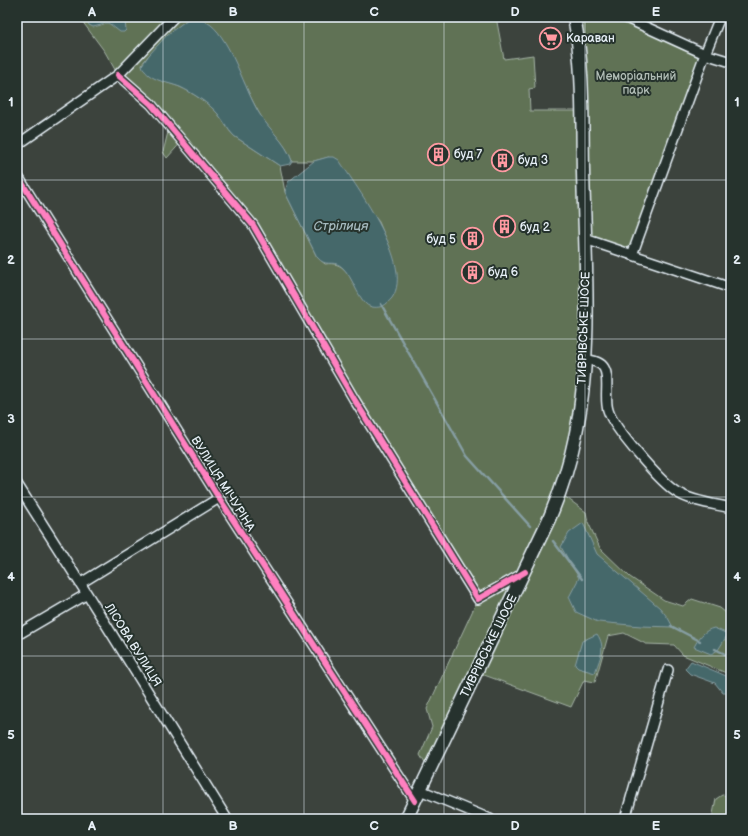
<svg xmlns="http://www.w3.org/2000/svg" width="748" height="836" viewBox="0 0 748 836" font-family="'Balsamiq Sans',sans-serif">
  <rect width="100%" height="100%" fill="#3c433d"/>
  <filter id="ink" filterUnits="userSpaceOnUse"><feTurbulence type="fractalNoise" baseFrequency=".025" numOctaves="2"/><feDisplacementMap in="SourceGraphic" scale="8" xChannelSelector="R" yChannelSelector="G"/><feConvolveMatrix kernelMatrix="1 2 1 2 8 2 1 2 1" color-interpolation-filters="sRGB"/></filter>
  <g filter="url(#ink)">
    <path fill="#607255" stroke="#a4b2a6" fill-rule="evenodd" d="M 79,17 L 496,17 L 504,59 L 533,55 L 535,88 L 529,89 L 530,111 L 581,111 L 574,17 L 624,17 L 705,54 L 632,255 L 585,239 L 585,359 L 560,493 L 586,512 L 588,522 L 600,548 L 630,577 L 664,600 L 683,606 L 692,599 L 720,608 L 731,617 L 731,675 L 683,655 L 674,645 L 646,644 L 624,633 L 608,636 L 595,682 L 584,680 L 571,707 L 476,672 L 429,770 L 420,755 L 432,727 L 427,709 L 478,599 L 394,464 L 255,223 L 184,139 L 167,158 L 163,152 L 171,120 L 154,101 L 126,76 L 118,75 L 105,52 ZM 217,31 C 234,57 244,86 259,113 C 268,130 286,142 292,161 L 314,161 L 329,157 L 379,222 L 390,248 L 358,291 C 349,276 345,261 325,264 L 317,257 L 285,192 L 280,166 L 234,136 C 227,129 224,121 218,114 C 210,104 191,92 180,87 C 168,82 146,79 142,64 L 149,55 Z
      M 722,795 L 730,796 L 731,798 L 731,819 L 712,819 L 716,799 Z"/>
    <path fill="#44676a" stroke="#869ea3" d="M 86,17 L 120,17 L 125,22 L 126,30 L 124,32 L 120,32 C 103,19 112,23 93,27 L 89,25 Z
      M 197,18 C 202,20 207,22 211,25 C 231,41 245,90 259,113 C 269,130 286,142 292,161 L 290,164 L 280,166 L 234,136 C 227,129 224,121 218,114 C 210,104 191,92 180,87 C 167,82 146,80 142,65 L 149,55 L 168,34 L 188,19 Z
      M 328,157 L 334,157 L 339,160 C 357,188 415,265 392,298 C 389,301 387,304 383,306 C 378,308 370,308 366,304 C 356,294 353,278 343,268 C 333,258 327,269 317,257 L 285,192 L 288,182 L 314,161 Z
      M 583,523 L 597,554 L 660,608 L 668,618 L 673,627 L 641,626 L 598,622 L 576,612 L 569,597 L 579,578 L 561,547 L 569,533 Z
      M 714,628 L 728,634 L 718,650 L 711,654 L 694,647 C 698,639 704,630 714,628 Z
      M 597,634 C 607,648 599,659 595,673 L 578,668 L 575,665 L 582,641 Z
      M 691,661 L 731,678 L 731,685 L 726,693 L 723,693 L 715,683 L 690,674 L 685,669 Z"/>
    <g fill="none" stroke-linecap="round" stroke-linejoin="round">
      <path stroke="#869ea3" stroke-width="2.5" d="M 154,17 L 156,19
        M 381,304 L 467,456 L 530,526
        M 553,541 L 582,579
        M 671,626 L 700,641
        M 715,649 L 731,657"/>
      <defs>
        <path id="minor" d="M 624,17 L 705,54 L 731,62
          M 118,75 L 151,104 L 253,225 L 354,399 L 478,599 L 524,573
          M 17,145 L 118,75 L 174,17
          M 17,175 L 219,498 L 415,801
          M 585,239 L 731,288
          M 632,255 L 705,54 L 720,17
          M 585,359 C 592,361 600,361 604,368 C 610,378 604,398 608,410 C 613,428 662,484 678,493 C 694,502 714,504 731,508
          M 17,484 L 87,594 L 227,819
          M 81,583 L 219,498
          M 17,635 L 87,594
          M 420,790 L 490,819
          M 625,819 L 668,670"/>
        <path id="major" d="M 406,819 L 549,519 C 561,491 570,463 576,433 C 593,347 585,257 583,171 C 582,120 584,67 574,17"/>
      </defs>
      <use href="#minor" stroke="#e8f1f8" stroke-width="12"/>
      <use href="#major" stroke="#e8f1f8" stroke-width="15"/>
      <use href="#minor" stroke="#26332d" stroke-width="9"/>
      <use href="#major" stroke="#26332d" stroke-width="12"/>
      <defs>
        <path id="cycleway" d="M 118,75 L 151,104 L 253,225 L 354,399 L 478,599 L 525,572
          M 17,175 L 219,498 L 415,801"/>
      </defs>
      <use href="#cycleway" stroke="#26332d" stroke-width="8"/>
      <use href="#cycleway" stroke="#ff80c0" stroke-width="6"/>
    </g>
  </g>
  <path fill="none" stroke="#e8f1f8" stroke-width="1" stroke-opacity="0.55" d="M 163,17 L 163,819M 304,17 L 304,819M 444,17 L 444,819M 585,17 L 585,819M 17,180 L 731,180M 17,339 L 731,339M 17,497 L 731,497M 17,656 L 731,656"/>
  <defs>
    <symbol id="supermarket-ring" viewBox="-11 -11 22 22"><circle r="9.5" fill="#26332d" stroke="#ff9aa2" stroke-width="1.5"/><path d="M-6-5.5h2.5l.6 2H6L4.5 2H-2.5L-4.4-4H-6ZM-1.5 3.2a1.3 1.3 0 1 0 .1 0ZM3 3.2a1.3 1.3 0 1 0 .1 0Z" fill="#ff9aa2"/></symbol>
    <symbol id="building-ring" viewBox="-11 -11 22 22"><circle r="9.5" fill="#26332d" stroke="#ff9aa2" stroke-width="1.5"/><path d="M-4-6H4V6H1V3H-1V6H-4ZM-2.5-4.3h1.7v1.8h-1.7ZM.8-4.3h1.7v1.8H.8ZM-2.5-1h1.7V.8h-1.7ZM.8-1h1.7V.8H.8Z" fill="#ff9aa2"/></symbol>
  </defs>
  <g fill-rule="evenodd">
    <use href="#supermarket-ring" x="538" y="26" width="25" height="25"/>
    <use href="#building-ring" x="426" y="142" width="25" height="25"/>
    <use href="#building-ring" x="490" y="148" width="25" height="25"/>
    <use href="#building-ring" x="492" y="214" width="25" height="25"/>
    <use href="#building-ring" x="460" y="226" width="25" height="25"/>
    <use href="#building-ring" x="460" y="260" width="25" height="25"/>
  </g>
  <g text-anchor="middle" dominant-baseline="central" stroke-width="4" stroke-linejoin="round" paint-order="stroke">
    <g font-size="12" fill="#e8f1f8" stroke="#26332d" text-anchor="start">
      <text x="566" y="38">Караван</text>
      <text x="454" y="154">буд 7</text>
      <text x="518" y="160">буд 3</text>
      <text x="520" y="227">буд 2</text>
      <text x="456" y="239" text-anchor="end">буд 5</text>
      <text x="488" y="272">буд 6</text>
    </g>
    <g font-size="12" fill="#b2beb7" stroke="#26332d">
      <text x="636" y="76">Меморіальний<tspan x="636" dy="14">парк</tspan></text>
    </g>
    <g font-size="12" fill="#e8f1f8" stroke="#26332d">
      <text transform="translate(584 328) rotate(-88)">ТИВРІВСЬКЕ ШОСЕ</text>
      <text transform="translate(223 484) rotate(58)">ВУЛИЦЯ МІЧУРІНА</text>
      <text transform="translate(133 645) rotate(58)">ЛІСОВА ВУЛИЦЯ</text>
      <text transform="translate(489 646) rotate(-64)">ТИВРІВСЬКЕ ШОСЕ</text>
    </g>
    <g font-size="13" font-style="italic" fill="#a6babf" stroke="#26332d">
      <text x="341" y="226">Стрілиця</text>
    </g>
  </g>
  <rect width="748" height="836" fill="none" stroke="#26332d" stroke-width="44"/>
  <rect x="22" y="22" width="704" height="792" fill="none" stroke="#e8f1f8" stroke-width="1.5"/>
  <g font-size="13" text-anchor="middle" font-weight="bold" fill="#e8f1f8">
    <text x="92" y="16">A</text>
    <text x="233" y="16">B</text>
    <text x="374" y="16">C</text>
    <text x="515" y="16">D</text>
    <text x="656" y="16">E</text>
    <text x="11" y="106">1</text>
    <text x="737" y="106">1</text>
    <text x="11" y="264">2</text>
    <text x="737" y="264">2</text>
    <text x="11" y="423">3</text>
    <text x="737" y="423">3</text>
    <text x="11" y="581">4</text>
    <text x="737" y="581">4</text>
    <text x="11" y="739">5</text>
    <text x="737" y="739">5</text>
    <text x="92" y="830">A</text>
    <text x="233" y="830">B</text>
    <text x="374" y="830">C</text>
    <text x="515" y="830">D</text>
    <text x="656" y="830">E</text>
  </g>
</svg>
